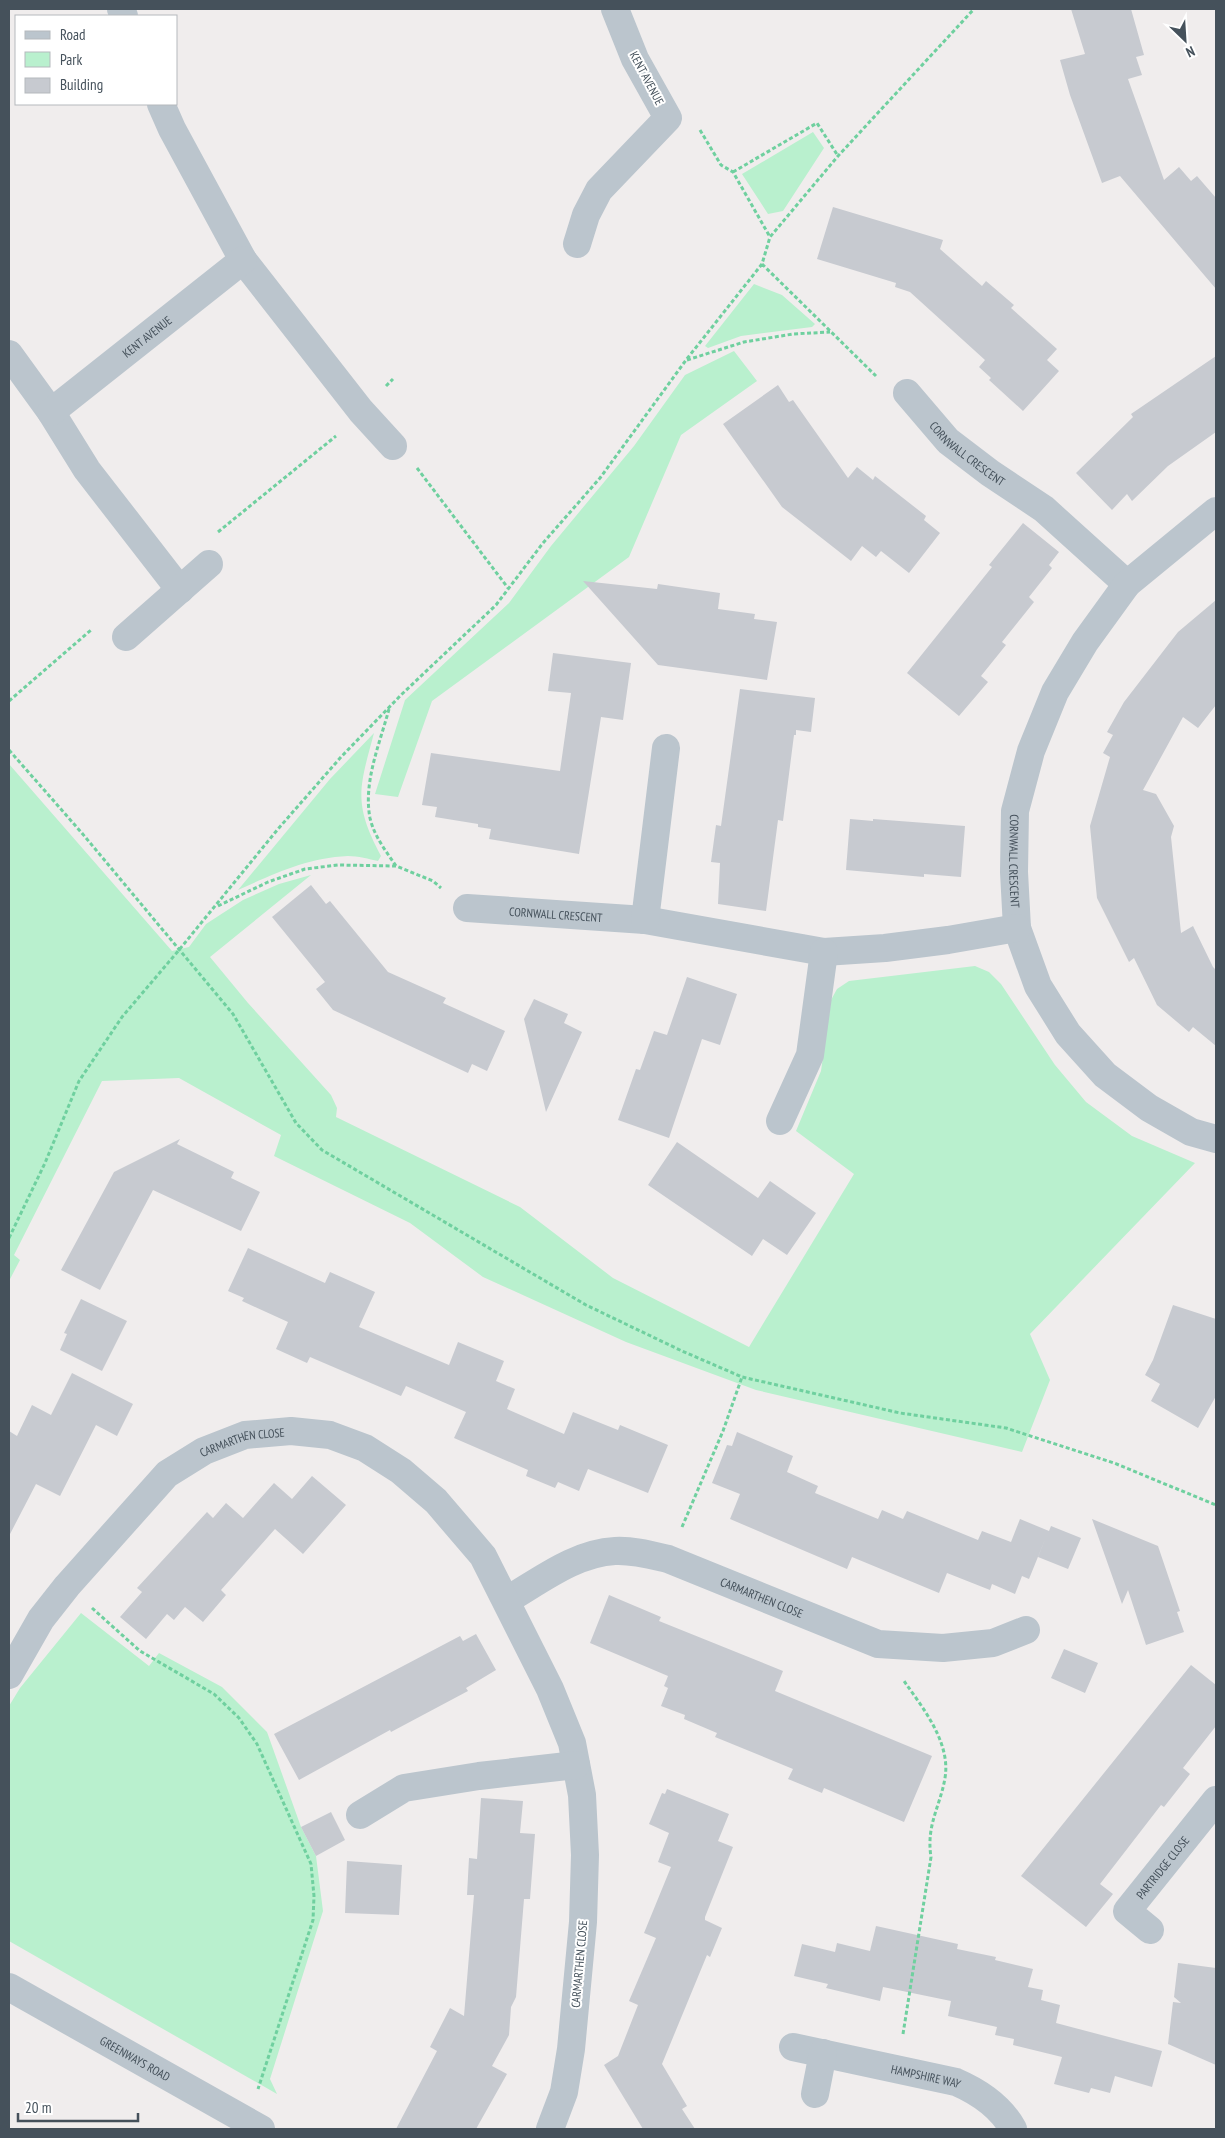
<svg xmlns="http://www.w3.org/2000/svg" width="1225" height="2138" viewBox="0 0 1225 2138" font-family="'PT Sans Narrow',sans-serif">
  <rect width="100%" height="100%" fill="#f0eded"/>
  <path fill="#b9f0ce" d="M 813,132 L 824,148 L 783,211 L 768,214 L 742,174 Z
    M 754,284 L 782,295 L 815,324 L 812,327 L 741,336 L 708,348 L 705,346 Z
    M 734,351 L 757,381 L 681,435 L 629,557 L 432,701 L 398,797 L 375,794 L 405,700 L 509,603 L 551,546 L 634,446 L 685,375 Z
    M 374,733 C 359,789 353,803 381,856 L 378,861 C 369,859 358,856 348,856 C 306,858 274,874 238,890 L 330,779 Z
    M 9,764 L 172,951 L 189,947 L 206,924 L 243,900 L 279,884 L 311,875 L 210,957 L 248,1003 L 331,1095 L 337,1108 L 336,1117 L 520,1207 L 613,1278 L 749,1347 L 854,1174 L 796,1131 L 821,1071 L 831,1000 L 837,989 L 849,981 L 975,966 L 989,972 L 1001,984 L 1055,1065 L 1086,1102 L 1132,1136 L 1195,1163 L 1030,1334 L 1050,1380 L 1022,1452 L 756,1390 L 626,1342 L 483,1277 L 410,1223 L 274,1156 L 281,1135 L 179,1078 L 102,1081 L 14,1255 L 20,1260 L 9,1281 Z
    M 81,1613 L 149,1666 L 159,1653 L 222,1687 L 267,1732 L 301,1827 L 316,1856 L 323,1911 L 270,2079 L 277,2094 L 9,1941 L 9,1706 L 20,1688 Z"/>
  <path fill="#c7cad0" d="M 1071,9 L 1131,9 L 1144,55 L 1136,57 L 1142,75 L 1128,79 L 1164,180 L 1179,167 L 1191,181 L 1197,176 L 1216,198 L 1216,289 L 1120,176 L 1102,183 L 1070,95 L 1060,60 L 1085,54 Z
    M 833,207 L 943,240 L 940,249 L 982,286 L 986,281 L 1014,305 L 1011,308 L 1057,349 L 1047,360 L 1059,371 L 1023,411 L 989,380 L 991,378 L 979,367 L 985,360 L 910,292 L 895,287 L 896,283 L 817,259 Z
    M 1216,356 L 1216,432 L 1168,466 L 1132,501 L 1127,494 L 1112,510 L 1076,473 L 1133,417 L 1131,414 Z
    M 778,385 L 789,402 L 793,400 L 848,478 L 857,467 L 873,480 L 875,476 L 926,516 L 924,520 L 940,533 L 909,573 L 881,551 L 876,557 L 862,546 L 851,561 L 782,507 L 723,424 Z
    M 1023,523 L 1059,552 L 1049,565 L 1052,568 L 1029,597 L 1034,602 L 1002,642 L 1006,645 L 981,676 L 988,682 L 959,716 L 907,673 L 992,567 L 989,565 Z
    M 583,581 L 657,589 L 658,584 L 720,593 L 718,609 L 755,614 L 754,619 L 777,622 L 767,680 L 658,665 Z
    M 1216,600 L 1216,705 L 1198,728 L 1183,717 L 1143,790 L 1156,794 L 1174,826 L 1171,837 L 1181,933 L 1193,926 L 1213,967 L 1216,970 L 1216,1046 L 1193,1027 L 1189,1032 L 1157,1005 L 1134,958 L 1129,962 L 1097,898 L 1090,826 L 1110,757 L 1103,753 L 1113,735 L 1107,732 L 1124,702 L 1178,632 Z
    M 553,653 L 631,663 L 623,720 L 601,717 L 579,854 L 489,839 L 491,829 L 478,827 L 478,824 L 435,817 L 437,807 L 422,805 L 431,753 L 560,771 L 571,693 L 548,691 Z
    M 740,689 L 815,698 L 811,732 L 796,730 L 796,735 L 794,735 L 783,821 L 778,820 L 766,911 L 718,904 L 720,863 L 711,862 L 716,825 L 721,826 Z
    M 850,819 L 873,821 L 873,819 L 965,826 L 961,877 L 924,874 L 924,877 L 846,870 Z
    M 311,885 L 326,904 L 330,901 L 388,972 L 446,998 L 443,1003 L 505,1031 L 487,1071 L 472,1064 L 468,1073 L 333,1010 L 316,989 L 325,982 L 272,917 Z
    M 687,977 L 737,994 L 720,1045 L 702,1039 L 669,1138 L 618,1120 L 636,1069 L 640,1070 L 654,1031 L 667,1035 Z
    M 534,999 L 568,1014 L 564,1023 L 582,1032 L 546,1112 L 524,1019 Z
    M 180,1139 L 177,1144 L 234,1172 L 231,1178 L 260,1192 L 241,1231 L 153,1190 L 100,1290 L 61,1270 L 114,1172 Z
    M 677,1142 L 758,1198 L 770,1181 L 816,1213 L 787,1255 L 763,1239 L 752,1256 L 648,1185 Z
    M 248,1248 L 325,1283 L 330,1272 L 375,1292 L 359,1327 L 449,1365 L 458,1342 L 504,1361 L 496,1381 L 515,1389 L 507,1409 L 564,1434 L 573,1412 L 618,1430 L 620,1425 L 668,1445 L 648,1493 L 588,1469 L 579,1491 L 558,1482 L 555,1488 L 526,1476 L 528,1470 L 454,1438 L 466,1412 L 406,1386 L 401,1396 L 310,1357 L 307,1363 L 276,1349 L 288,1322 L 242,1301 L 244,1298 L 228,1291 Z
    M 81,1299 L 127,1321 L 102,1371 L 60,1350 L 67,1334 L 64,1333 Z
    M 1173,1305 L 1216,1319 L 1216,1396 L 1198,1428 L 1151,1401 L 1160,1384 L 1145,1375 L 1153,1360 Z
    M 72,1373 L 133,1404 L 117,1436 L 96,1425 L 60,1496 L 36,1484 L 9,1536 L 9,1431 L 17,1436 L 32,1405 L 51,1415 Z
    M 737,1432 L 793,1456 L 787,1472 L 818,1486 L 815,1493 L 878,1519 L 882,1510 L 903,1519 L 907,1511 L 978,1540 L 982,1531 L 1011,1542 L 1020,1519 L 1049,1531 L 1051,1526 L 1081,1538 L 1068,1569 L 1038,1557 L 1046,1537 L 1029,1579 L 1022,1576 L 1015,1594 L 992,1584 L 990,1590 L 947,1573 L 939,1593 L 852,1557 L 847,1569 L 730,1519 L 740,1494 L 712,1483 L 727,1445 L 732,1446 Z
    M 312,1476 L 346,1505 L 303,1554 L 275,1529 L 221,1590 L 226,1595 L 203,1622 L 185,1607 L 174,1620 L 167,1614 L 146,1639 L 120,1617 L 142,1592 L 137,1588 L 207,1512 L 213,1518 L 226,1503 L 243,1518 L 274,1483 L 292,1499 Z
    M 1092,1519 L 1158,1546 L 1180,1611 L 1177,1612 L 1184,1632 L 1146,1645 L 1128,1590 L 1122,1604 Z
    M 609,1595 L 661,1617 L 659,1621 L 783,1671 L 775,1691 L 932,1756 L 904,1822 L 824,1788 L 822,1793 L 788,1779 L 793,1769 L 715,1737 L 717,1733 L 684,1719 L 685,1715 L 661,1706 L 668,1688 L 664,1686 L 668,1676 L 590,1643 Z
    M 476,1634 L 496,1670 L 466,1688 L 468,1691 L 391,1732 L 390,1730 L 299,1780 L 274,1734 L 460,1636 L 463,1641 Z
    M 1064,1649 L 1098,1663 L 1085,1693 L 1051,1678 Z
    M 1191,1665 L 1216,1685 L 1216,1726 L 1183,1768 L 1190,1774 L 1164,1807 L 1161,1805 L 1100,1884 L 1113,1894 L 1086,1927 L 1021,1876 Z
    M 667,1789 L 729,1814 L 718,1841 L 733,1847 L 705,1917 L 705,1920 L 722,1928 L 710,1957 L 707,1955 L 662,2064 L 687,2106 L 682,2109 L 695,2129 L 643,2129 L 604,2065 L 618,2056 L 638,2005 L 629,2001 L 656,1938 L 644,1933 L 671,1867 L 658,1862 L 669,1833 L 649,1824 L 662,1793 L 665,1794 Z
    M 481,1798 L 523,1801 L 520,1833 L 535,1834 L 530,1899 L 524,1899 L 516,1997 L 511,2007 L 509,2035 L 492,2066 L 507,2074 L 476,2129 L 396,2129 L 437,2051 L 430,2047 L 450,2008 L 464,2016 L 474,1895 L 467,1895 L 469,1858 L 477,1859 Z
    M 331,1812 L 345,1840 L 316,1856 L 301,1827 Z
    M 347,1861 L 402,1865 L 399,1915 L 345,1913 Z
    M 876,1926 L 958,1944 L 957,1949 L 996,1957 L 995,1960 L 1033,1969 L 1028,1987 L 1043,1990 L 1041,2000 L 1060,2005 L 1056,2023 L 1162,2051 L 1152,2087 L 1115,2076 L 1110,2093 L 1091,2088 L 1089,2093 L 1054,2084 L 1062,2057 L 1013,2045 L 1014,2039 L 995,2035 L 997,2027 L 948,2016 L 951,2001 L 883,1987 L 880,2001 L 826,1988 L 828,1984 L 794,1976 L 802,1944 L 835,1952 L 837,1943 L 870,1951 Z
    M 1178,1963 L 1216,1968 L 1216,2065 L 1168,2044 L 1173,2002 L 1181,2003 L 1174,1997 Z"/>
  <g fill="none" stroke-linecap="round" stroke-linejoin="round">
    <path stroke="#6fd09f" stroke-width="3" stroke-dasharray="4 2.5" stroke-linecap="butt" d="M 700,130 L 721,165 L 733,172 L 770,237
      M 733,172 L 817,123 L 838,156
      M 762,264 L 876,376
      M 687,360 L 744,342 L 793,334 L 830,332
      M 386,386 L 393,379
      M 417,468 L 508,588
      M 218,532 L 336,436
      M 9,701 L 91,630
      M 389,709 C 380,743 363,782 370,818 C 374,836 386,851 396,866
      M 9,750 L 81,832 L 233,1014 L 296,1123 L 322,1150 L 586,1305 L 682,1351 L 742,1377 L 900,1413 L 1006,1428 L 1114,1463 L 1216,1505
      M 218,906 L 268,882 L 305,869 L 338,865 L 396,866 L 433,881 L 441,888
      M 9,1238 L 45,1163 L 79,1081 L 122,1017 L 179,950 L 278,829 L 341,757 L 401,695 L 496,605 L 543,543 L 600,478 L 686,360 L 762,264 L 770,237 L 838,156 L 974,9
      M 682,1527 L 723,1431 L 742,1377
      M 92,1608 L 140,1651 L 214,1694 L 239,1718 L 257,1744 L 311,1864 L 314,1896 L 313,1920 L 258,2089
      M 903,2034 L 931,1857 C 926,1825 940,1807 945,1778 C 951,1743 923,1708 904,1681"/>
    <g stroke="#bbc5cd" stroke-width="28">
      <path d="M 121,9 L 124,16"/>
      <path d="M 161,104 L 172,129 L 243,260 L 361,411 L 393,446"/>
      <path d="M 577,244 L 586,215 L 599,190 L 668,118 L 635,59 L 615,9"/>
      <path d="M 9,354 L 51,412 L 87,470 L 180,590"/>
      <path id="s1" d="M 907,393 L 948,441 L 990,473 L 1044,509 L 1127,584"/>
      <path id="s2" d="M 51,412 L 243,260"/>
      <path id="s3" d="M 1216,511 L 1127,584 L 1085,642 L 1055,692 L 1031,751 L 1015,811 L 1014,872 L 1017,928 L 1038,986 L 1068,1034 L 1105,1075 L 1149,1108 L 1191,1132 L 1216,1139"/>
      <path d="M 126,637 L 209,564"/>
      <path id="s4" d="M 467,908 L 645,920 L 824,952 L 885,948 L 948,940 L 1017,928"/>
      <path d="M 645,920 L 666,748"/>
      <path d="M 780,1121 L 810,1055 L 824,952"/>
      <path id="s5" d="M 507,1600 C 540,1581 575,1553 615,1551 C 633,1550 651,1555 668,1559 L 878,1644 L 943,1648 L 993,1643 L 1026,1630"/>
      <path id="s6" d="M 9,1675 L 41,1619 L 67,1586 L 167,1474 L 204,1451 L 245,1435 L 291,1431 L 330,1435 L 365,1448 L 401,1471 L 436,1501 L 483,1556 L 550,1689 L 572,1743 L 582,1795 L 585,1855 L 583,1922 L 571,2049 L 564,2092 L 550,2129"/>
      <path d="M 360,1815 L 404,1788 L 479,1776 L 576,1765"/>
      <path id="s7" d="M 1150,1930 L 1127,1911 L 1216,1800"/>
      <path id="s8" d="M 9,1987 L 261,2129"/>
      <path id="s9" d="M 793,2047 L 956,2082 C 979,2092 1001,2107 1013,2129"/>
      <path d="M 815,2094 L 823,2053"/>
    </g>
  </g>
  <g text-anchor="middle" dominant-baseline="central" stroke-width="4" stroke-linejoin="round" paint-order="stroke">
    <g font-size="12" fill="#45515b" stroke="#fff">
      <text transform="translate(647 78) rotate(62)">KENT AVENUE</text>
      <text stroke="none"><textPath href="#s2" startOffset="122">KENT AVENUE</textPath></text>
      <text stroke="none"><textPath href="#s1" startOffset="86">CORNWALL CRESCENT</textPath></text>
      <text stroke="none"><textPath href="#s3" startOffset="421">CORNWALL CRESCENT</textPath></text>
      <text stroke="none"><textPath href="#s4" startOffset="89">CORNWALL CRESCENT</textPath></text>
      <text stroke="none"><textPath href="#s6" startOffset="340">CARMARTHEN CLOSE</textPath></text>
      <text stroke="none"><textPath href="#s5" startOffset="275">CARMARTHEN CLOSE</textPath></text>
      <text stroke="none"><textPath href="#s7" startOffset="86">PARTRIDGE CLOSE</textPath></text>
      <text transform="translate(579 1964) rotate(-85)">CARMARTHEN CLOSE</text>
      <text stroke="none"><textPath href="#s8" startOffset="145">GREENWAYS ROAD</textPath></text>
      <text stroke="none"><textPath href="#s9" startOffset="136">HAMPSHIRE WAY</textPath></text>
    </g>
  </g>
  <rect width="1225" height="2138" fill="none" stroke="#45515b" stroke-width="20"/>
  <rect x="15" y="15" width="162" height="90" fill="#ffffff" stroke="#b5b9bd"/>
  <rect x="25" y="31" width="25" height="8" fill="#bbc5cd" stroke="#b5b9bd"/>
  <text x="60" y="40" font-size="15" fill="#45515b">Road</text>
  <rect x="25" y="52" width="25" height="15" fill="#b9f0ce" stroke="#b5b9bd"/>
  <text x="60" y="65" font-size="15" fill="#45515b">Park</text>
  <rect x="25" y="78" width="25" height="15" fill="#c7cad0" stroke="#b5b9bd"/>
  <text x="60" y="90" font-size="15" fill="#45515b">Building</text>
  <g transform="translate(1185 40) rotate(155)" stroke="#ffffff" stroke-width="4" paint-order="stroke">
  <path d="M0-4L9 19L0 12L-9 19Z" fill="#45515b"/>
  <text y="-8" font-size="14" font-weight="bold" text-anchor="middle" fill="#45515b">N</text>
  </g>
  <path d="M18 2113v8h120v-8" fill="none" stroke="#45515b" stroke-width="2.5"/>
  <text x="25" y="2113" font-size="15" fill="#45515b" stroke="#ffffff" stroke-width="4" paint-order="stroke">20 m</text>
</svg>
